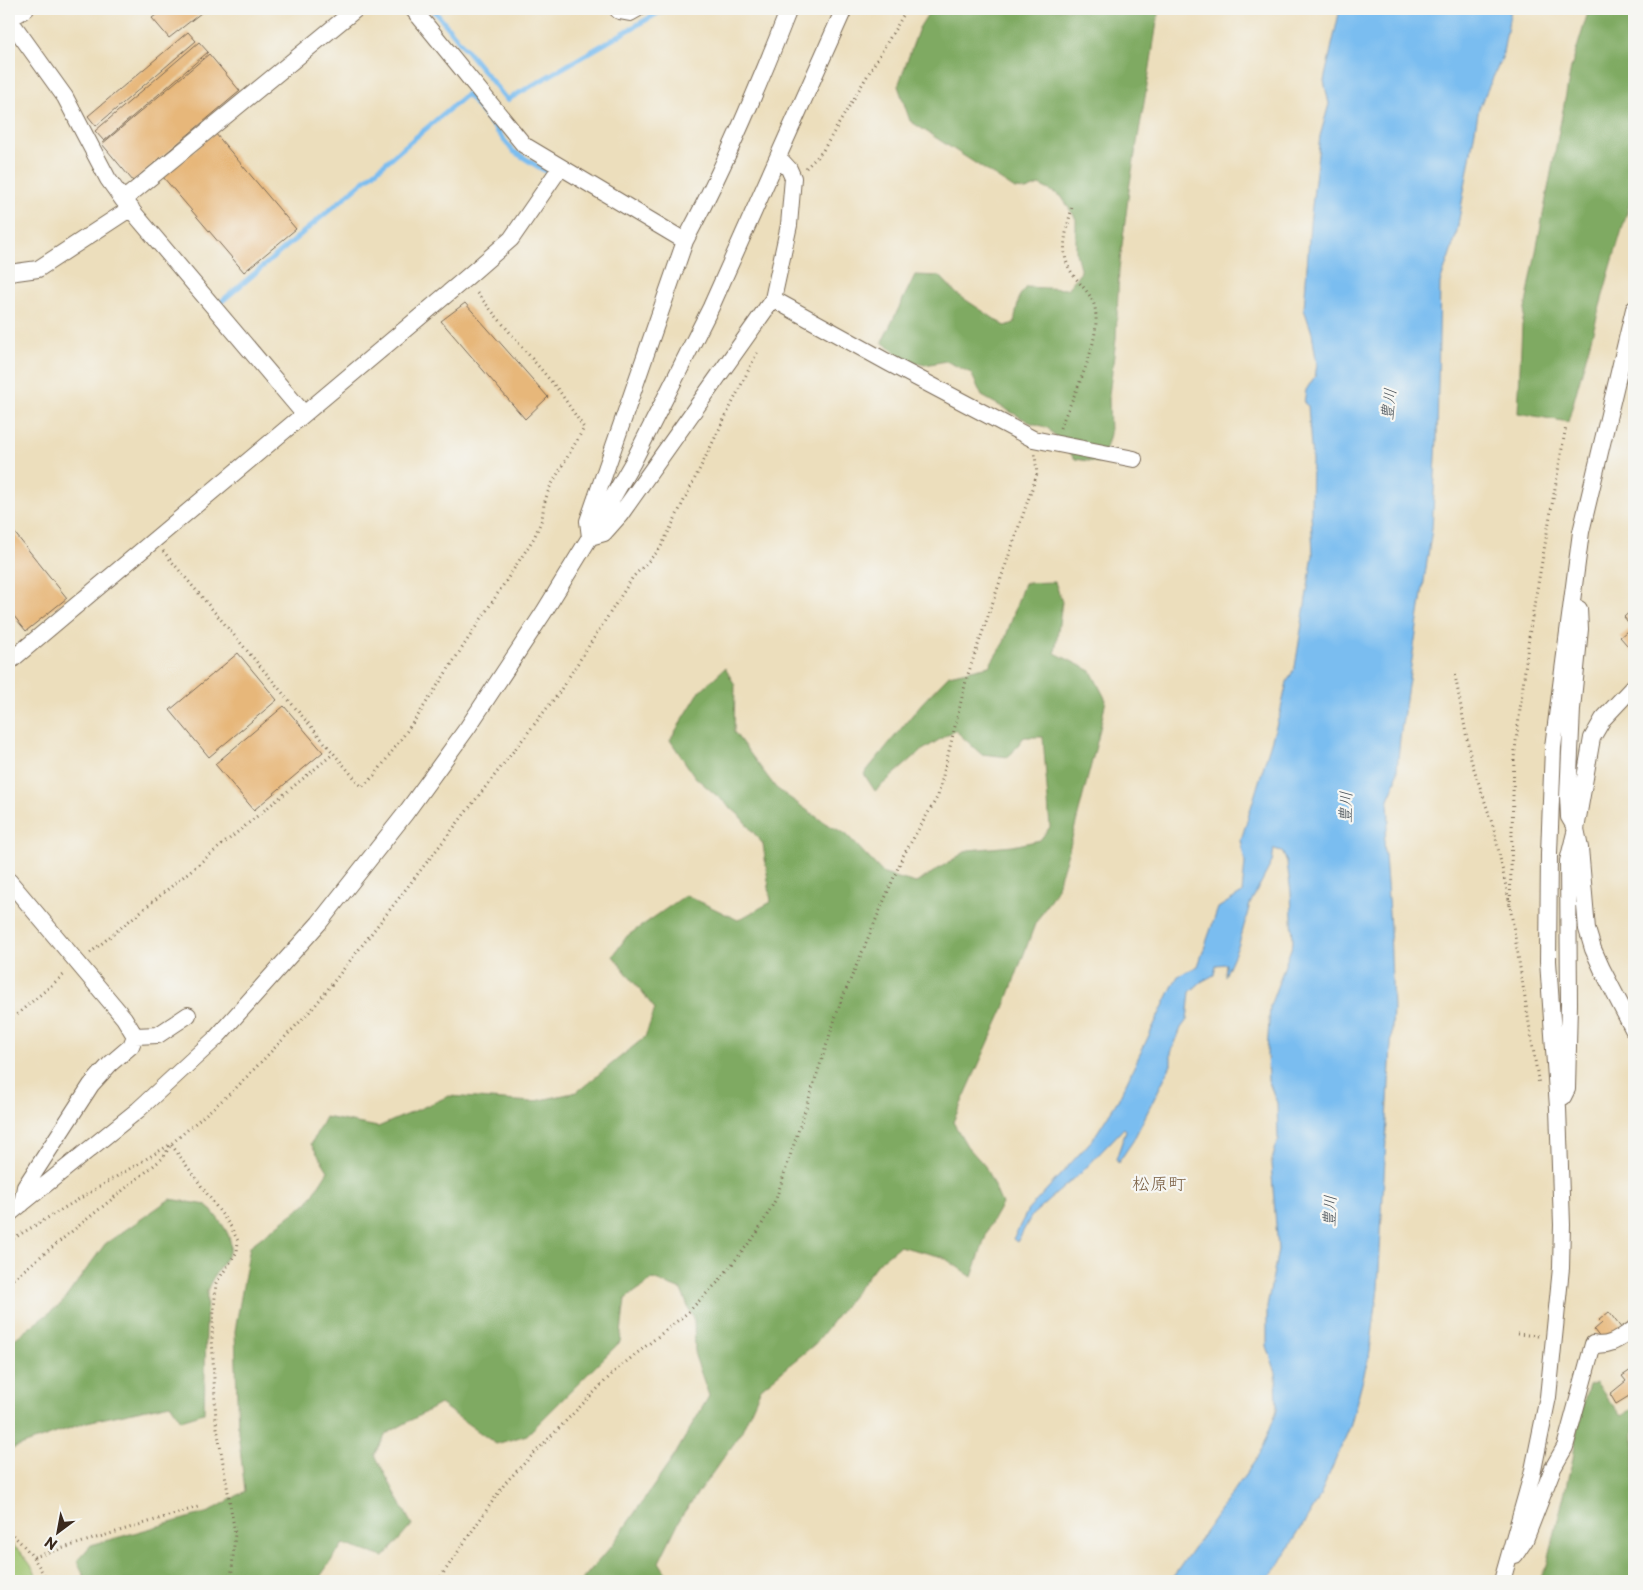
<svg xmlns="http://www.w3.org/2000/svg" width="1643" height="1590" viewBox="0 0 1643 1590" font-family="'Playpen Sans','Klee One',sans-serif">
  <rect width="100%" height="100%" fill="#f6f6f2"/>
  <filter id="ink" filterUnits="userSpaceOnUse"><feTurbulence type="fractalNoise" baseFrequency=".02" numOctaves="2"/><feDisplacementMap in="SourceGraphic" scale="10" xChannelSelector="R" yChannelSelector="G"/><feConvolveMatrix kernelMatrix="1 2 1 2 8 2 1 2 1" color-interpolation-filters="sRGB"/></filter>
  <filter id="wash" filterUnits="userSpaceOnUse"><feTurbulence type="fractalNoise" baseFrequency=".0096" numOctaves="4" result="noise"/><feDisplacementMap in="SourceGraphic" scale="20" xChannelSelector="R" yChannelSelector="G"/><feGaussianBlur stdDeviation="1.12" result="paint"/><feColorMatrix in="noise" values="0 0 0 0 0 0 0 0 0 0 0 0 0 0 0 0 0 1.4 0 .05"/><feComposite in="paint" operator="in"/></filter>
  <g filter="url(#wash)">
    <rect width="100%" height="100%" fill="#ecdebc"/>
    <path fill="#9fc46f" stroke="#6d7746" d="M 9,1542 C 23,1553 32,1565 40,1581 L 9,1581 Z"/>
    <path fill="#7faa62" stroke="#5d6a40" d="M 931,9 L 1159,9 L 1148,80 L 1130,183 L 1119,269 L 1116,339 L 1109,395 L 1110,434 L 1102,463 L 1075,459 L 1048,428 L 1029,422 L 982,396 L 971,373 L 946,361 L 925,365 L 906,361 L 882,342 L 915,275 L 940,276 L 957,294 L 1005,326 L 1014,323 L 1019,297 L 1026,287 L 1067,289 L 1081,272 L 1076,253 L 1076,219 L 1061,196 L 1039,185 L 1026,190 L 1015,189 L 910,121 L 898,86 L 919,28 Z
      M 1589,9 L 1634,9 L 1634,189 L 1610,270 L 1568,422 L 1518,413 L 1522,325 L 1571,68 Z
      M 1055,582 L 1062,602 L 1055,653 L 1091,671 L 1106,700 L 1098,738 L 1069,850 L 1056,890 L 1035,924 L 1004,1008 L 953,1122 L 967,1146 L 985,1166 L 1002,1204 L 989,1227 L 972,1277 L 943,1257 L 899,1246 L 877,1264 L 815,1344 L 761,1388 L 740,1435 L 682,1515 L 659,1562 L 671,1581 L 581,1581 L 613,1544 L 673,1458 L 709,1396 L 695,1356 L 694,1321 L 681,1290 L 653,1279 L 625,1299 L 620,1342 L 527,1435 L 496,1444 L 440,1404 L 386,1434 L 375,1455 L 412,1525 L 384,1557 L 343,1544 L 317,1581 L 86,1581 L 77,1561 L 91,1545 L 209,1512 L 245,1491 L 238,1432 L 235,1331 L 250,1246 L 308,1202 L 328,1171 L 311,1144 L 325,1117 L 378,1127 L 449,1096 L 532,1102 L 577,1092 L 645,1037 L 655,1009 L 613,956 L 627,936 L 686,895 L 738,920 L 771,902 L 763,844 L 738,814 L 695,777 L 670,740 L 700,691 L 725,668 L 735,685 L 734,732 L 776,788 L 825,823 L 846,834 L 884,874 L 916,883 L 968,850 L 1013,846 L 1040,840 L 1050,827 L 1043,737 L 1024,737 L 1009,757 L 981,754 L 955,730 L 921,751 L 875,791 L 864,774 L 922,703 L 949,675 L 989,666 L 1004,642 L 1024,583 Z
      M 170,1199 L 207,1205 C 216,1217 234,1234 230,1250 C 228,1256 223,1262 220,1267 C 215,1275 210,1282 207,1291 L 204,1413 L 181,1420 L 170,1404 L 87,1422 L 9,1450 L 9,1343 L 61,1304 L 105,1244 Z
      M 1595,1382 L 1621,1416 L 1634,1408 L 1634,1581 L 1539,1581 L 1547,1565 L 1573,1458 L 1578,1422 L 1589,1385 Z"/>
    <path fill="#7abdf0" stroke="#5a7487" d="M 1340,9 L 1511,9 L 1502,58 L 1479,108 L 1456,236 L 1440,283 L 1437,439 L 1432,529 L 1400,738 L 1396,781 L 1388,799 L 1389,821 L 1384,840 L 1390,928 L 1393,1009 L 1378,1289 L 1370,1352 L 1350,1427 L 1317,1502 L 1277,1568 L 1266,1581 L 1170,1581 L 1260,1454 L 1277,1410 L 1276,1373 L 1267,1346 L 1267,1307 L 1278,1250 L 1271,1164 L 1278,1139 L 1277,1103 L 1268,1080 L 1267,1052 L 1270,1006 L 1293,943 L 1291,893 L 1287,863 L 1282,851 L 1274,849 L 1272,862 L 1250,904 L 1239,944 L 1225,976 L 1226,964 L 1216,965 L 1214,975 L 1201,982 L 1190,992 L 1187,1020 L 1181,1028 L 1171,1053 L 1171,1065 L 1133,1141 L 1118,1163 L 1116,1159 L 1126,1130 L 1124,1128 L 1081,1173 L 1065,1186 L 1032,1215 L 1017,1242 L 1013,1239 L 1028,1210 L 1093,1139 L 1118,1100 L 1174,983 L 1178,976 L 1198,966 L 1218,908 L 1242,893 L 1245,863 L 1241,840 L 1280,713 L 1287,682 L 1295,667 L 1313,555 L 1311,513 L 1312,461 L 1308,406 L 1304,403 L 1306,390 L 1315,376 L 1317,365 L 1312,333 L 1304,309 L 1310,224 L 1320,136 L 1329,104 L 1324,81 Z"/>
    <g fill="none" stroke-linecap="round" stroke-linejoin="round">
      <path stroke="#7abdf0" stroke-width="5" d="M 433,9 L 507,100 L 665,9
        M 222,301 L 467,94 L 513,151 L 547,172"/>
    </g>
    <g id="blocks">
      <path fill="#e7b77a" d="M 151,9 L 206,9 L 169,38 L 152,18 L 156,15 Z
        M 188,32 L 196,41 L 96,126 L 88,116 Z
        M 199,42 L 208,52 L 104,141 L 95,131 Z
        M 209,54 L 240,91 L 133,181 L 102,144 Z
        M 215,133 L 296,229 L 244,272 L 163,177 Z
        M 465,303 L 548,397 L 525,419 L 441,321 Z
        M 9,526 L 67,598 L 26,631 L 9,610 Z
        M 1634,608 L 1634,653 L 1620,637 L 1632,627 L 1624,617 Z
        M 238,653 L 277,700 L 209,757 L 170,710 Z
        M 284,706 L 323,752 L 254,810 L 215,764 Z
        M 1609,1312 L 1622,1329 L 1604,1343 L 1594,1330 L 1602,1323 L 1599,1320 Z
        M 1634,1368 L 1634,1393 L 1616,1404 L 1610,1394 L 1626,1381 L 1622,1376 Z"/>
    </g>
  </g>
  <g filter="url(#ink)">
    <use href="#blocks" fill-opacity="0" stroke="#796955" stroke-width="1"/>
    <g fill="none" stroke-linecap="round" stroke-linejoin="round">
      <defs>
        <path id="street" d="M 413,9 L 524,145 L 685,241
          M 617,9 L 619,11 L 630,13 L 637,9
          M 9,19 L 65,97 L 108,179 L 123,200 L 304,414
          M 9,19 L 26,9
          M 778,157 L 789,169 L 793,178 L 789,225 L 773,299 L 620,515 L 604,533 L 590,537 L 588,521 L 685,241 C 725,166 758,88 789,9
          M 123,200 L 356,9
          M 9,273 L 38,269 L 131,208
          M 773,299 L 889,363 L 1033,439 L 1134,459
          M 1579,609 L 1580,629 L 1572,709 L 1568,797 L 1569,817 L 1576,829 L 1580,848 L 1587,929 L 1593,949 L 1602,969 L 1634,1031
          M 9,662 L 465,279 L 511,239 L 560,168
          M 9,881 L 124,1018 L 135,1036
          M 1563,1097 L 1567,1089 L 1569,1004 L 1568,861 L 1576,829 L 1592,738 L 1603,719 L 1634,686
          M 22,1204 L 25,1187 L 91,1085 L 110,1064 L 131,1046 L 135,1036 L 158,1035 L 188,1015
          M 9,1214 L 138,1110 L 216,1038 L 319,923 L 405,814 L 468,727 L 544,612 L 590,537 L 633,462 L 711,307 L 844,9
          M 1515,1555 L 1525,1540 L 1553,1468 L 1565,1447 L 1593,1344 C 1610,1348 1621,1337 1634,1329
          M 1502,1581 L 1532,1475 L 1548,1397 L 1561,1268 L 1562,1225 L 1558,1108 L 1548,961 L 1549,854 L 1553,747 L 1581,532 L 1634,309"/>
      </defs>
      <use href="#street" stroke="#796955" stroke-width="18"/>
      <path stroke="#796955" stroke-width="3" stroke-dasharray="1 4" stroke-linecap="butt" d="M 806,168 L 822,152 L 907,9
        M 1060,428 C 1073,396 1102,342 1095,308 C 1092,294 1080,285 1072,273 C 1058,253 1067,229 1072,207
        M 163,551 L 362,787 L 375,775 L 417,717 L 534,538 L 542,519 L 544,504 L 549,489 L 584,428 L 560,392 L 475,291
        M 1455,675 L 1471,760 L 1494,829 L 1510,906 L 1539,1085
        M 1510,906 L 1514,758 L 1530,629 L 1566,426
        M 90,953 L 333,754
        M 9,1021 L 66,973
        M 9,1241 L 171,1144 L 234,1090 L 314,1007 L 558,694 L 633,577 L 660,549 L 758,351
        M 9,1282 L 163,1158 L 171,1144 L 231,1227 L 238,1241 L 237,1252 L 216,1283 L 212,1336 L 216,1422 L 235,1533 L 231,1581
        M 1517,1334 L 1538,1336
        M 9,1532 C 26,1546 37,1561 47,1581
        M 34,1557 L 198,1507
        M 438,1581 L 505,1483 L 616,1370 L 686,1314 L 717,1283 L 757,1233 L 776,1199 L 840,1004 L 903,856 L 938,796 L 967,677 L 1037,474 L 1035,454"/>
      <use href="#street" stroke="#fff" stroke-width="16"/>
    </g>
  </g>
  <g text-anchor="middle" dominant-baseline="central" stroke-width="4.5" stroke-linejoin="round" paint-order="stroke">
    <g font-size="16" font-style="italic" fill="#4e565d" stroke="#f6f6f2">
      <text transform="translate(1387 404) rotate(-83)">豊川</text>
      <text transform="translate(1344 807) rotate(-88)">豊川</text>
      <text transform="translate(1328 1211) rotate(-87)">豊川</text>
    </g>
    <g font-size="18" fill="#775b3e" stroke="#f6f6f2">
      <text x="1159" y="1182">松原町</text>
    </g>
  </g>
  <rect width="1643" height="1590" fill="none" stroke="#f6f6f2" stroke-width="30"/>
  <g transform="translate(58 1532) rotate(212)" stroke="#f6f6f2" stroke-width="4" paint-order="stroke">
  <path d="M0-4L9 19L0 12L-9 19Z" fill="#3b2a1e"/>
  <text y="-8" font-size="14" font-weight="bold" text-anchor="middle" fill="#3b2a1e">N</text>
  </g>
</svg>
